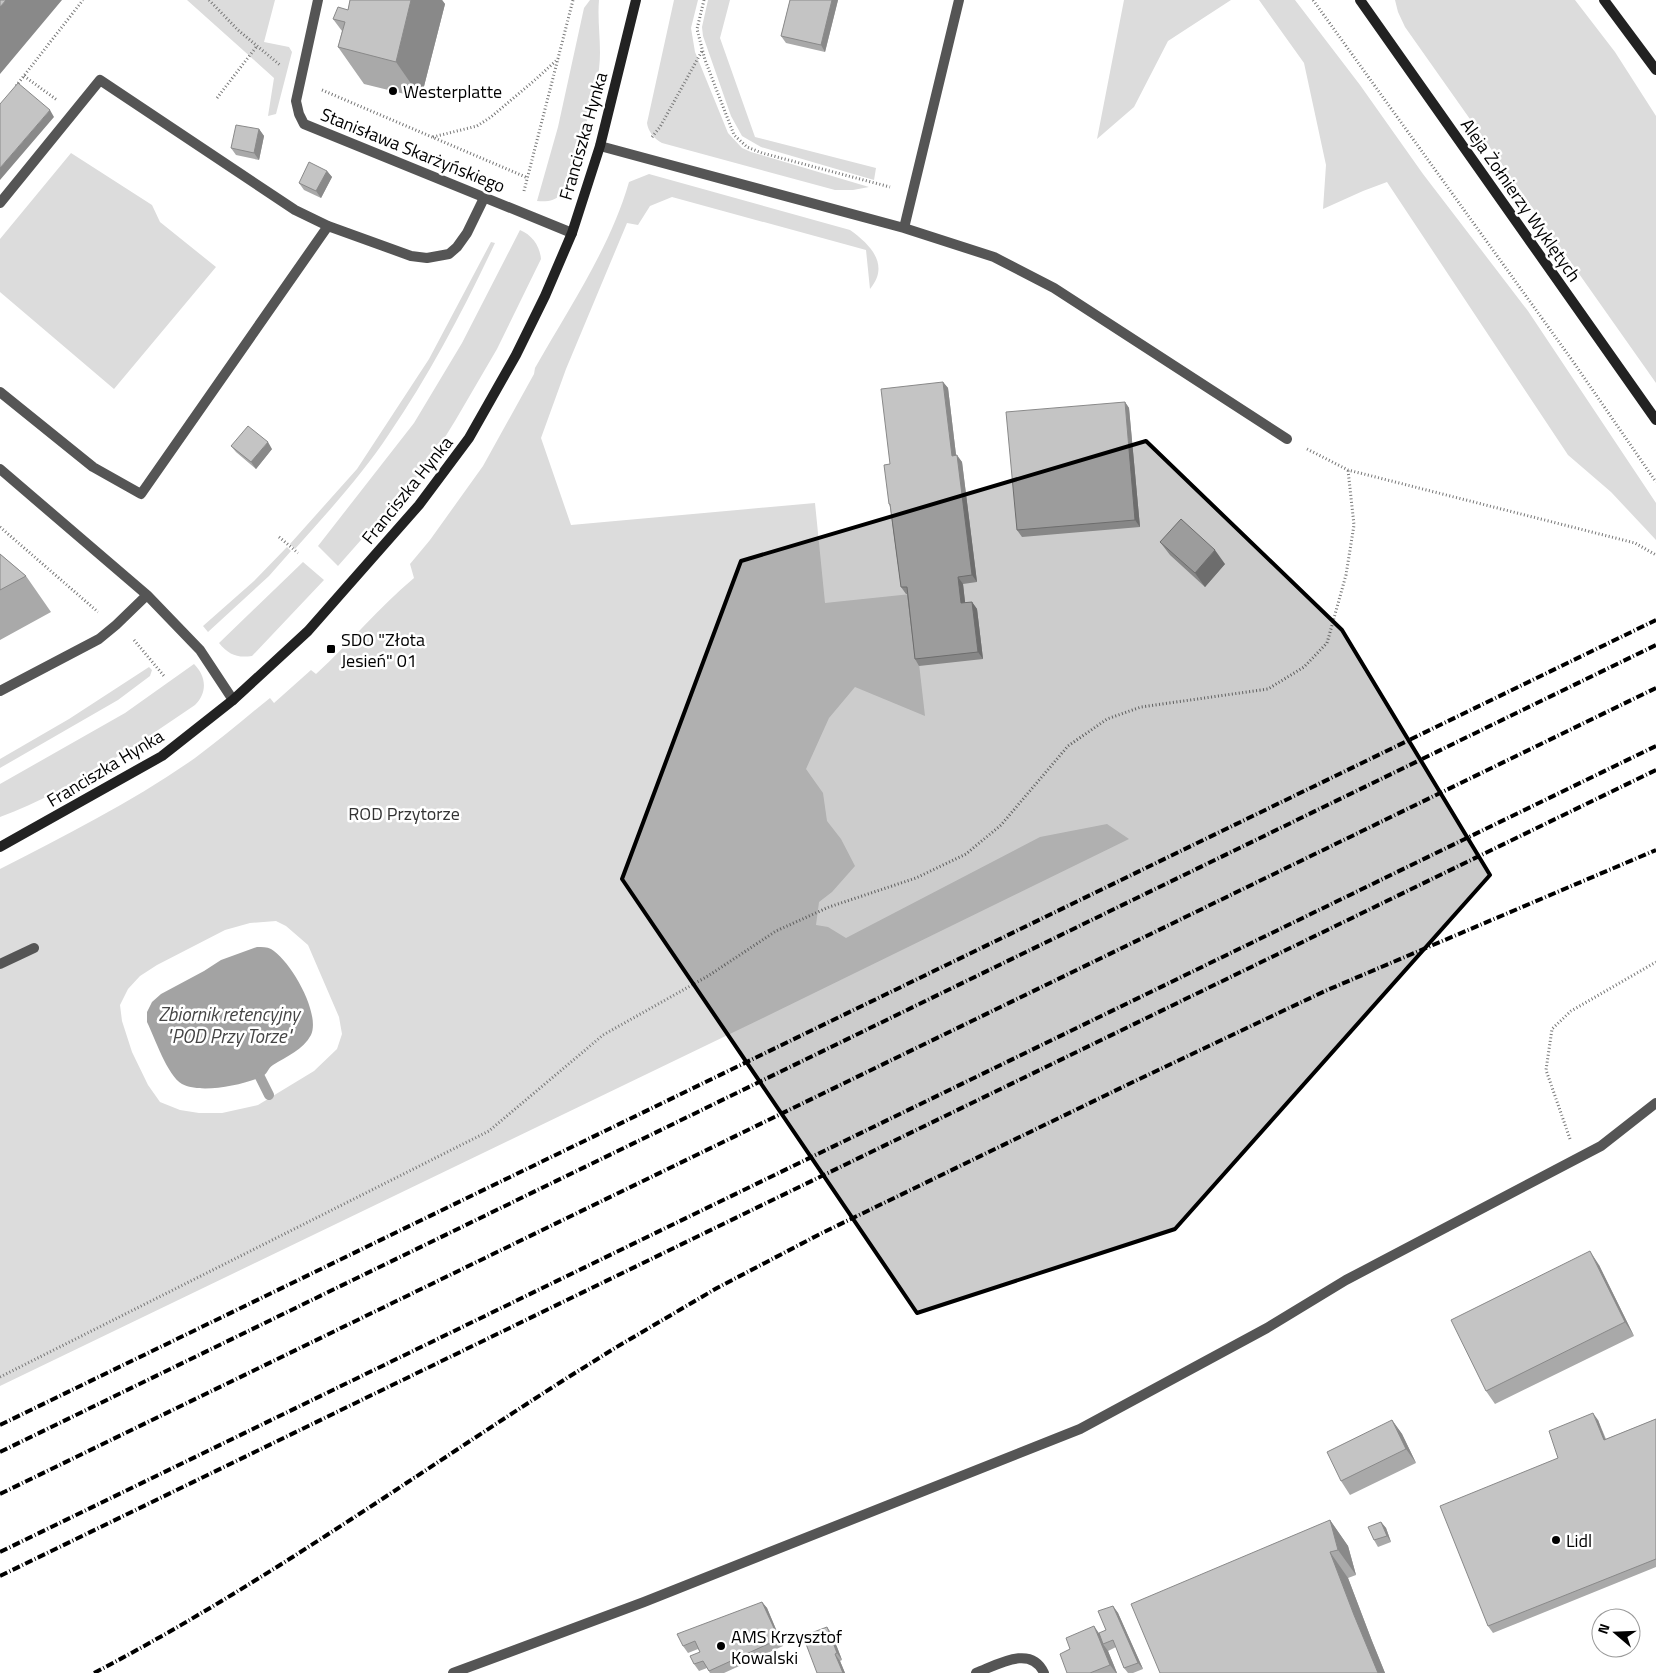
<svg xmlns="http://www.w3.org/2000/svg" width="1656" height="1673" viewBox="0 0 1656 1673" font-family="'Titillium Web',sans-serif">
  <rect width="100%" height="100%" fill="#fff"/>
  <path fill="#dcdcdc" fill-rule="evenodd" d="M 187,0 L 275,0 L 264,42 L 289,47 L 292,52 L 276,114 L 268,116 L 274,78 Z
    M 590,0 L 599,0 C 597,23 602,46 599,69 C 597,88 572,182 561,194 C 555,201 547,202 537,201 L 558,127 L 584,8 Z
    M 674,0 L 698,0 L 691,28 L 695,52 L 728,133 L 742,148 L 751,152 L 869,187 L 853,190 L 835,190 L 662,143 C 654,139 648,131 647,123 Z
    M 708,0 L 730,0 L 720,38 L 755,137 L 876,168 L 874,180 L 761,147 L 742,136 L 731,116 L 703,36 L 702,27 Z
    M 1124,0 L 1231,0 L 1168,41 L 1134,107 L 1097,139 Z
    M 1259,0 L 1295,0 L 1360,85 L 1423,174 L 1528,311 L 1656,503 L 1656,540 L 1611,492 L 1568,455 L 1387,182 L 1363,191 L 1323,209 L 1326,165 L 1304,63 Z
    M 1395,0 L 1575,0 L 1615,52 L 1656,116 L 1656,383 L 1405,27 L 1398,12 Z
    M 71,153 L 152,205 L 160,222 L 216,267 L 114,389 L 0,292 L 0,239 Z
    M 649,174 L 850,230 C 871,245 890,265 870,289 L 866,250 L 672,197 L 650,206 L 638,225 L 627,223 L 566,369 L 541,438 L 571,525 L 815,503 L 825,603 L 911,594 L 925,716 L 855,687 L 829,718 L 806,769 L 823,793 L 827,821 L 841,839 L 855,866 L 832,892 L 819,902 L 816,925 L 828,927 L 846,938 L 1040,837 L 1107,824 L 1129,839 L 765,1017 L 0,1386 L 0,869 C 66,835 134,801 195,758 C 221,739 245,718 270,698 L 274,703 L 311,670 L 316,674 C 350,643 379,607 414,578 L 410,564 L 430,540 L 483,466 L 534,374 L 535,368 C 569,308 610,248 629,182 ZM 276,921 L 286,926 L 308,945 L 339,1017 L 342,1034 L 337,1049 L 314,1071 L 258,1105 L 222,1113 L 199,1113 L 180,1110 L 160,1102 L 148,1085 L 132,1052 L 122,1021 L 120,1005 L 128,989 L 140,976 L 157,965 L 225,930 L 250,923 Z
    M 520,230 C 532,235 540,246 541,259 L 497,349 L 455,421 L 429,463 L 338,566 L 318,546 L 414,423 L 462,343 Z
    M 491,242 L 495,243 C 464,309 430,374 389,434 C 362,475 328,512 295,549 L 290,544 L 357,469 L 429,359 Z
    M 287,547 L 291,551 L 269,576 L 208,632 L 203,626 L 254,581 Z
    M 303,562 L 324,580 L 252,656 C 237,658 229,655 219,643 Z
    M 194,664 C 206,676 208,692 195,705 C 133,747 70,791 0,817 L 0,784 L 125,713 Z
    M 149,667 L 152,670 L 150,676 L 118,700 L 0,768 L 0,759 L 69,719 Z"/>
  <path fill="#a3a3a3" d="M 257,947 C 262,947 267,947 271,949 C 290,960 321,1013 311,1035 C 303,1050 287,1056 273,1065 C 268,1068 268,1073 263,1076 C 245,1085 200,1094 182,1084 C 167,1075 155,1038 147,1022 L 147,1012 L 152,1002 L 161,994 L 204,971 L 221,960 Z"/>
  <g fill="none" stroke-linecap="round" stroke-linejoin="round">
    <path stroke="#a3a3a3" stroke-width="10" d="M 260,1077 L 269,1095"/>
    <path stroke="#777" stroke-width="3" stroke-dasharray="1 2.5" stroke-linecap="butt" d="M 209,0 L 238,30 L 280,65
      M 704,0 L 697,29 L 705,60 L 734,135 L 747,147 L 762,153 L 890,187
      M 1313,0 L 1572,360 L 1656,482
      M 24,76 L 57,100
      M 16,86 L 83,0
      M 322,90 L 528,178
      M 217,98 L 257,46
      M 433,137 L 477,126 L 491,117 L 536,79 L 558,59
      M 652,137 L 660,127 L 702,51
      M 524,191 L 573,0
      M 1307,449 L 1348,470 L 1635,543 L 1656,555
      M 0,527 L 98,612
      M 279,537 L 298,553
      M 134,640 L 164,676
      M 1570,1139 L 1546,1070 L 1552,1029 L 1571,1011 L 1656,962
      M 0,1377 L 489,1131 L 603,1035 L 708,976 L 776,931 L 829,907 L 916,878 L 966,854 L 1001,825 L 1068,746 L 1107,719 L 1141,707 L 1268,689 L 1304,667 L 1327,643 L 1346,575 L 1354,525 L 1348,470"/>
    <path stroke="#555" stroke-width="10" d="M 600,146 L 904,228 L 994,257 L 1054,288 L 1287,439
      M 0,203 L 100,80 L 295,210 L 328,226 L 411,256 L 427,258 L 449,254 L 457,247 L 467,233 L 485,196
      M 904,228 L 959,0
      M 0,392 L 93,467 L 141,494 L 328,226
      M 0,469 L 147,595 L 200,650 L 233,700
      M 0,691 L 99,639 L 116,625 L 147,595
      M 0,964 L 34,948
      M 453,1673 L 644,1602 L 1080,1429 L 1267,1328 L 1346,1280 L 1601,1146 L 1656,1103"/>
    <path stroke="#555" stroke-width="10" d="M 318,0 L 296,101 L 299,114 L 304,124 L 572,233
      M 976,1673 C 997,1665 1031,1644 1044,1673"/>
    <path stroke="#222" stroke-width="10" d="M 1360,0 L 1656,420
      M 1604,0 L 1656,70
      M 0,847 L 162,756 L 233,700 L 308,631 L 419,505 L 469,438 L 516,355 L 545,296 L 572,233 L 600,146 L 636,0"/>
    <path stroke="#000" stroke-width="4" stroke-dasharray="8 2.5 1 2.5" stroke-linecap="butt" d="M 0,1425 L 1656,620
      M 0,1452 L 1656,645
      M 0,1494 L 1656,688
      M 0,1552 L 1656,746
      M 0,1576 L 1656,770
      M 94,1673 C 259,1587 410,1478 567,1378 L 615,1348 L 717,1288 L 820,1234 L 1133,1082 L 1325,991 L 1656,850"/>
  </g>
  <path fill="#a9a9a9" d="M 350,0 L 442,0 L 445,4 L 421,98 L 364,84 L 338,47 L 342,31 L 333,19 L 348,10 Z
    M 790,0 L 838,0 L 825,52 L 786,43 L 781,36 Z
    M 259,129 L 264,136 L 259,160 L 236,155 L 231,148 Z
    M 327,171 L 332,177 L 321,198 L 304,190 L 299,183 Z
    M 943,382 L 948,388 L 956,455 L 962,462 L 977,582 L 963,584 L 965,603 L 972,602 L 977,609 L 983,659 L 919,666 L 915,659 L 907,594 L 906,594 L 901,587 L 890,507 L 889,504 L 890,464 Z
    M 1125,402 L 1129,408 L 1140,527 L 1022,537 L 1017,530 Z
    M 231,446 L 272,449 L 256,469 L 236,452 Z
    M 1160,542 L 1225,564 L 1205,587 L 1170,555 Z
    M 0,554 L 26,576 L 51,612 L 0,640 Z
    M 1599,1265 L 1634,1336 L 1495,1404 L 1486,1391 Z
    M 1656,1419 L 1656,1567 L 1493,1633 L 1488,1626 L 1558,1458 L 1598,1420 L 1606,1439 Z
    M 1392,1420 L 1402,1434 L 1416,1463 L 1350,1495 L 1341,1481 Z
    M 1330,1520 L 1348,1546 L 1356,1575 L 1348,1578 L 1372,1641 L 1385,1673 L 1160,1673 Z
    M 1381,1522 L 1386,1528 L 1391,1542 L 1378,1547 L 1374,1540 Z
    M 762,1602 L 767,1608 L 783,1646 L 724,1673 L 710,1673 L 707,1668 L 699,1671 L 694,1664 L 700,1652 L 698,1649 L 688,1653 L 683,1646 Z
    M 1113,1606 L 1118,1613 L 1143,1669 L 1133,1673 L 1128,1673 L 1124,1668 L 1116,1647 L 1108,1651 L 1117,1673 L 1067,1673 L 1070,1649 L 1106,1630 Z
    M 832,1634 L 842,1660 L 840,1661 L 845,1673 L 817,1673 Z"/>
  <path fill="#898989" d="M 6,0 L 62,0 L 0,74 L 0,7 Z
    M 411,0 L 442,0 L 445,4 L 421,98 L 396,62 Z
    M 832,0 L 838,0 L 825,52 L 821,45 Z
    M 50,110 L 54,117 L 0,180 L 0,168 Z
    M 259,129 L 264,136 L 259,160 L 254,153 Z
    M 327,171 L 332,177 L 321,198 L 316,191 Z
    M 943,382 L 948,388 L 957,463 L 952,456 Z
    M 1125,402 L 1129,408 L 1140,527 L 1135,520 Z
    M 268,442 L 272,449 L 256,469 L 251,462 Z
    M 957,455 L 962,462 L 977,582 L 972,575 Z
    M 1215,550 L 1225,564 L 1205,587 L 1195,573 Z
    M 958,577 L 963,584 L 966,610 L 961,603 Z
    M 972,602 L 977,609 L 983,659 L 978,652 Z
    M 1590,1251 L 1599,1265 L 1634,1336 L 1625,1322 Z
    M 1593,1413 L 1598,1420 L 1608,1447 L 1604,1440 Z
    M 1392,1420 L 1402,1434 L 1416,1463 L 1406,1449 Z
    M 1330,1520 L 1348,1546 L 1356,1575 L 1338,1550 Z
    M 1381,1522 L 1386,1528 L 1391,1542 L 1387,1536 Z
    M 1330,1552 L 1348,1578 L 1372,1641 L 1385,1673 L 1378,1673 L 1354,1615 Z
    M 762,1602 L 767,1608 L 783,1646 L 779,1639 Z
    M 1113,1606 L 1118,1613 L 1143,1669 L 1138,1663 Z
    M 1094,1626 L 1103,1639 L 1103,1644 L 1108,1651 L 1117,1673 L 1116,1673 L 1110,1665 Z
    M 827,1627 L 832,1634 L 842,1660 L 837,1653 Z
    M 835,1654 L 840,1661 L 845,1673 L 843,1673 Z"/>
  <path fill="#c4c4c4" stroke="#898989" d="M 0,0 L 6,0 L 0,7 Z
    M 350,0 L 411,0 L 396,62 L 338,47 L 345,22 L 333,19 L 338,7 L 348,10 Z
    M 790,0 L 832,0 L 821,45 L 781,36 Z
    M 18,83 L 50,110 L 0,168 L 0,104 Z
    M 236,125 L 259,129 L 254,153 L 231,148 Z
    M 309,162 L 327,171 L 316,191 L 299,183 Z
    M 943,382 L 952,456 L 957,455 L 972,575 L 958,577 L 961,603 L 972,602 L 978,652 L 915,659 L 907,587 L 901,587 L 890,504 L 889,504 L 884,465 L 890,464 L 881,389 Z
    M 1125,402 L 1135,520 L 1017,530 L 1006,412 Z
    M 248,426 L 268,442 L 251,462 L 231,446 Z
    M 1181,519 L 1215,550 L 1195,573 L 1160,542 Z
    M 0,554 L 26,576 L 0,590 Z
    M 1590,1251 L 1625,1322 L 1486,1391 L 1451,1320 Z
    M 1593,1413 L 1604,1440 L 1656,1419 L 1656,1559 L 1488,1626 L 1440,1506 L 1558,1458 L 1549,1431 Z
    M 1392,1420 L 1406,1449 L 1341,1481 L 1327,1452 Z
    M 1330,1520 L 1338,1550 L 1330,1552 L 1354,1615 L 1378,1673 L 1160,1673 L 1131,1604 Z
    M 1381,1522 L 1387,1536 L 1374,1540 L 1368,1527 Z
    M 762,1602 L 779,1639 L 709,1671 L 703,1661 L 694,1664 L 690,1656 L 700,1652 L 695,1641 L 683,1646 L 677,1634 Z
    M 1113,1606 L 1138,1663 L 1124,1668 L 1113,1640 L 1103,1644 L 1099,1633 L 1106,1630 L 1098,1611 Z
    M 1094,1626 L 1110,1665 L 1090,1673 L 1067,1673 L 1060,1654 L 1070,1649 L 1066,1638 Z
    M 827,1627 L 837,1653 L 835,1654 L 843,1673 L 817,1673 L 803,1636 Z"/>
  <path fill="#000" fill-opacity="0.2" stroke="#000" stroke-width="4" stroke-linejoin="round" d="M 1146,441 L 1342,630 L 1490,875 L 1175,1229 L 917,1313 L 622,879 L 741,561 Z"/>
  <g fill="#000" stroke="#fff" stroke-width="2">
    <circle cx="393" cy="91" r="5"/>
    <rect x="326" y="644" width="10" height="10" rx="2.5"/>
    <circle cx="1556" cy="1540" r="5"/>
    <circle cx="721" cy="1646" r="5"/>
  </g>
  <g text-anchor="middle" dominant-baseline="central" stroke-width="5" stroke-linejoin="round" paint-order="stroke">
    <g font-size="18" fill="#000" stroke="#fff" text-anchor="start">
      <text x="403" y="91">Westerplatte</text>
      <text x="341" y="639">SDO "Złota<tspan x="341" dy="21">Jesień" 01</tspan></text>
      <text x="1566" y="1540">Lidl</text>
      <text x="731" y="1636">AMS Krzysztof<tspan x="731" dy="21">Kowalski</tspan></text>
    </g>
    <g font-size="18" fill="#000" stroke="#fff">
      <text transform="translate(583 136) rotate(-74)">Franciszka Hynka</text>
      <text transform="translate(413 150) rotate(22)">Stanisława Skarżyńskiego</text>
      <text transform="translate(1521 200) rotate(55)">Aleja Żołnierzy Wyklętych</text>
      <text transform="translate(407 490) rotate(-51)">Franciszka Hynka</text>
      <text transform="translate(105 768) rotate(-31)">Franciszka Hynka</text>
    </g>
    <g font-size="18" fill="#333" stroke="#fff">
      <text x="404" y="813">ROD Przytorze</text>
    </g>
    <g font-size="19" font-style="italic" fill="#444" stroke="#fff">
      <text x="229" y="1013">Zbiornik retencyjny<tspan x="229" dy="22">"POD Przy Torze"</tspan></text>
    </g>
  </g>
  <g transform="translate(1616 1633) rotate(289)"><circle r="24" fill="#ffffff" stroke="#999999"/>
  <path d="M0-4L9 19L0 12L-9 19Z" fill="#000000"/>
  <text y="-8" font-size="14" font-weight="bold" text-anchor="middle" fill="#000000">N</text>
  </g>
</svg>
